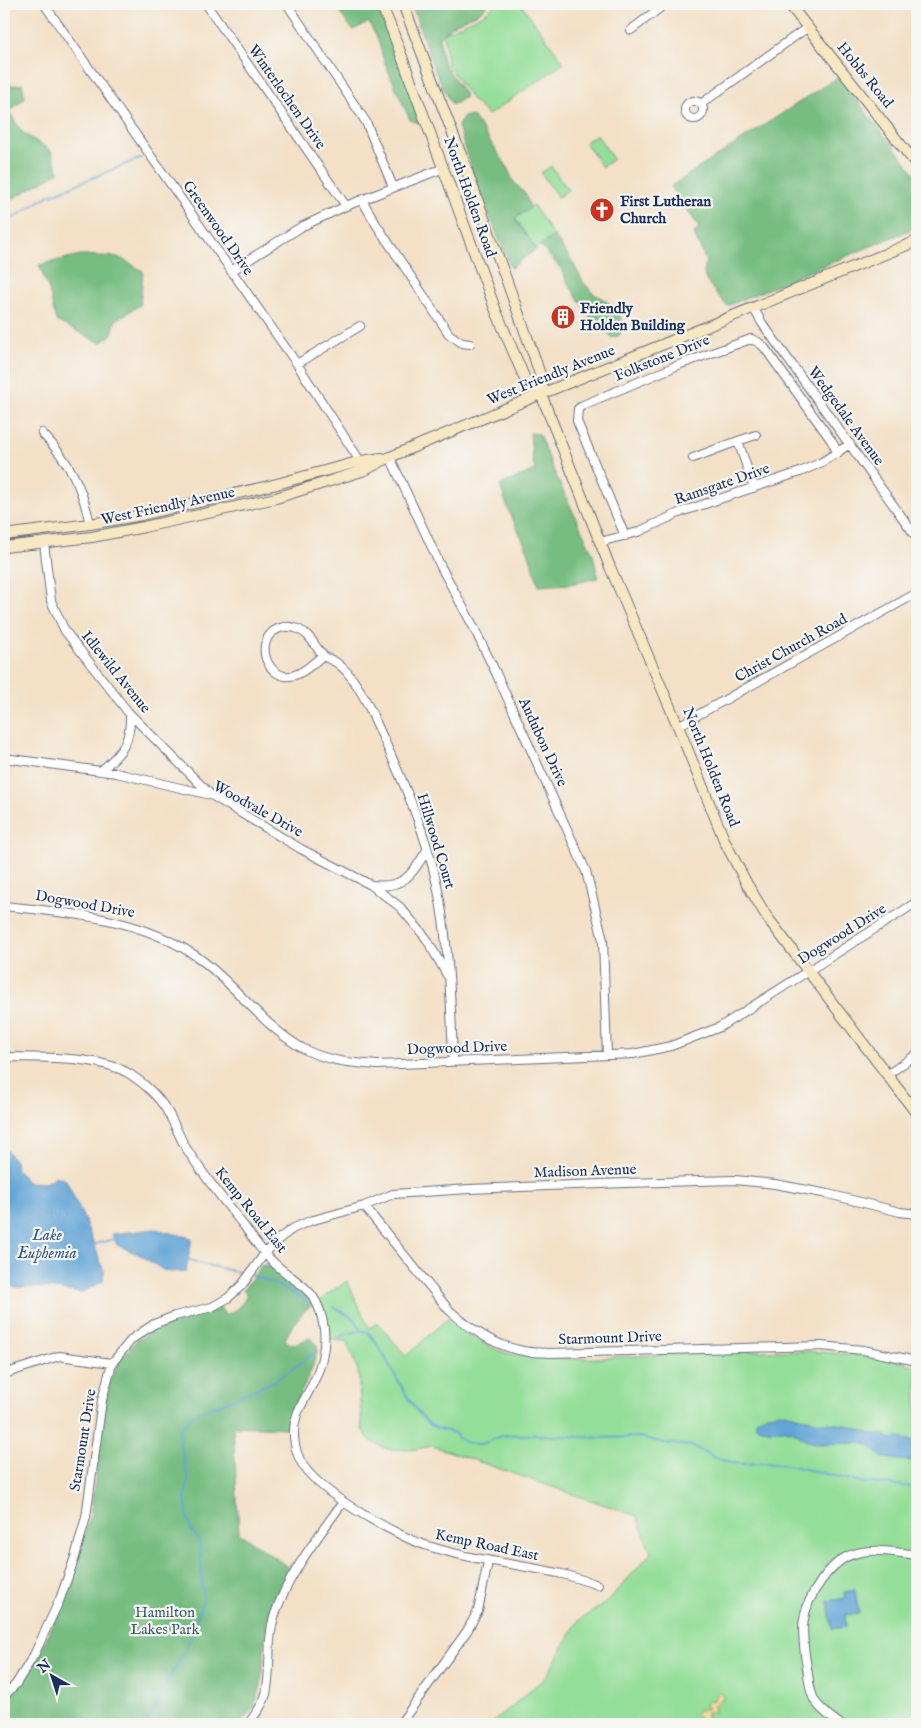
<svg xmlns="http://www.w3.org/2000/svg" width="921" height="1728" viewBox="0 0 921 1728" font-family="'IM FELL English',serif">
  <rect width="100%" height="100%" fill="#f6f6f2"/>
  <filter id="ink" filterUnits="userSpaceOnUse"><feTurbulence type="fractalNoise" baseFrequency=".02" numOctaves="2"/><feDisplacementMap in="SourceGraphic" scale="10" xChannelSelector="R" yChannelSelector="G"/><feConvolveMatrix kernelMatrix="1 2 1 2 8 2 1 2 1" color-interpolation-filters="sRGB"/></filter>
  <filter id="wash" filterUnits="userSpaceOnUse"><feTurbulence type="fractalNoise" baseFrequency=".0096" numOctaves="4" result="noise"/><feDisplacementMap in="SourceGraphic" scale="20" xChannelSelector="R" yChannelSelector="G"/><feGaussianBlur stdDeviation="1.12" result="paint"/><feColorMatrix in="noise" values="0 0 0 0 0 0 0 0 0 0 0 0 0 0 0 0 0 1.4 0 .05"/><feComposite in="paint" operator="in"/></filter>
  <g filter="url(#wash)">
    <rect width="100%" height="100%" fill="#f3e0c6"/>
    <path fill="#94de99" stroke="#58867c" d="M 496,4 L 521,4 L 564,63 L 488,115 L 472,100 L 447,64 L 444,33 L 484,14 Z
      M 597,135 L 613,159 L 602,167 L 585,142 Z
      M 551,166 L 568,190 L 558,197 L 541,173 Z
      M 533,205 L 554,236 L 536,249 L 515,218 Z
      M 347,1281 L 369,1328 L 378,1323 L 406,1356 L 447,1319 C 463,1332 483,1345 503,1352 C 508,1354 515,1354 521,1355 C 560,1361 600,1358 638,1356 C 731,1352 827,1343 917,1366 L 917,1724 L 491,1724 L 546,1677 L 578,1621 L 607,1602 L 651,1553 L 637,1516 L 433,1446 L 411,1450 L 387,1449 L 371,1441 L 362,1430 L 358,1370 L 346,1341 L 329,1340 L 328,1324 L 321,1299 Z"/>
    <path fill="#77bd81" stroke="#497670" d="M 336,4 L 374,4 L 379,11 L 414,102 L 419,123 L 410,120 L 384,61 L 378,40 L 369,22 L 353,30 L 342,16 Z
      M 411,4 L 489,4 L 480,12 L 454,24 L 439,37 L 443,62 L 466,97 L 452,105 L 435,71 Z
      M 838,77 L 917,176 L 917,227 L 727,306 L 706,281 L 704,273 L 706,261 L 694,234 L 699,227 L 671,186 Z
      M 22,84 L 25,98 L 9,112 L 22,132 L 51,151 L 59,172 L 12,199 L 4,198 L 4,87 Z
      M 473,116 L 506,165 L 513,181 L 526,195 L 530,208 L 515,219 L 536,249 L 511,268 L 476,183 L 458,126 L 463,117 Z
      M 554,236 L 572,261 L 583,282 L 593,293 L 611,304 L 621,318 L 620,335 L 612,338 L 605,328 L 594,323 L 566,280 L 563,271 L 540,245 Z
      M 80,255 L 118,257 L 143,271 L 140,305 L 116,320 L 112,334 L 101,343 L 56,321 L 49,290 L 39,265 Z
      M 530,433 L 539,434 L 556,476 L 593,554 L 598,578 L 570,584 L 539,586 L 528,551 L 508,509 L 500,485 L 535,470 L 532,455 Z
      M 265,1265 C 283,1272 303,1287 312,1305 C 302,1311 289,1329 285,1340 L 292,1345 L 310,1338 L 318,1346 C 313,1376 294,1399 288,1428 L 233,1426 L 239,1533 L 291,1569 L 278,1591 L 267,1619 L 261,1686 L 254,1707 L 240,1724 L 4,1724 L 4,1702 L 12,1694 L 31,1669 L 42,1649 L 65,1596 L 90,1516 L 106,1400 L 111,1378 L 117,1364 L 136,1341 L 157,1327 L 175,1319 L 213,1311 L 220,1307 L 225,1315 C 236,1310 242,1306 247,1295 L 243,1290 L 261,1266 Z"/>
    <path fill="#eeda9e" stroke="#84847e" d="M 720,1693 L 724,1695 L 722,1700 L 714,1705 L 714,1712 L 707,1713 L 706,1715 L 709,1720 L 708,1722 L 705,1724 L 702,1721 L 700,1724 L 698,1724 L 696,1722 L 699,1717 L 695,1713 L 698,1710 L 707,1709 L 707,1707 L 705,1705 L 708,1701 L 714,1700 L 716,1695 Z"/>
    <path fill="#62a4d6" stroke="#3e6a9a" d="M 4,1147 L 15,1161 L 17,1169 L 27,1182 L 45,1183 L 56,1176 L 66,1180 L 85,1221 L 104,1271 L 103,1281 L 81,1293 L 49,1288 L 14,1287 L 4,1284 Z
      M 155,1229 L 192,1238 L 186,1271 L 169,1272 L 163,1270 L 140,1255 L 117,1245 L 112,1234 Z
      M 781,1412 L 819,1422 L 847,1425 L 869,1433 L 884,1435 L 891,1439 L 900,1438 L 917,1442 L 917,1462 L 883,1458 L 869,1445 L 861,1443 L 818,1444 L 805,1440 L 794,1432 L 781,1429 L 771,1431 L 756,1426 L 756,1420 L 767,1414 Z
      M 855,1590 L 859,1613 L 845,1615 L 846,1627 L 832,1629 L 828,1601 L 845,1598 L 844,1592 Z"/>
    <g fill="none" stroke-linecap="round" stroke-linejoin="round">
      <path stroke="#62a4d6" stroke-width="2" d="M 13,218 L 48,196 L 141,158
        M 92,1245 L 114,1239
        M 188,1259 L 198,1263 L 246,1274
        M 251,1275 L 273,1283 L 310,1302
        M 334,1307 C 345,1314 358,1318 361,1331
        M 335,1340 C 344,1334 359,1329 368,1332 C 389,1355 409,1415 436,1428 C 442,1430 449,1431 455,1433 L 458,1438 L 467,1443 L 479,1444 L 489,1442 L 493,1439 L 501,1436 L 510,1435 L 535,1435 L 605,1438 L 639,1437 L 665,1443 L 692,1446 L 716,1458 L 731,1463 L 742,1464 L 764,1463 L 788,1465 L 860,1482 L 917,1487
        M 146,1724 L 193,1633 L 203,1600 L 200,1543 L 191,1530 L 187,1513 L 185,1497 L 188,1479 L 180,1444 L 179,1430 L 192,1416 L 201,1411 L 221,1404 L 277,1380 L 314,1353"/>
    </g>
  </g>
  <g filter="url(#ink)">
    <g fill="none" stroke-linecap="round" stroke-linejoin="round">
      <defs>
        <path id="street" d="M 44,4 L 297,364 L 362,464
          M 206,4 L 346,206
          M 287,4 L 366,122 L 393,187
          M 631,30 L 665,4
          M685 110a9 9 0 1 1 18 0a9 9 0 1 1-18 0Z
          M 701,104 L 808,27
          M 362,200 L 376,224 L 449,334 L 462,343 L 470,344
          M 231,271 L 301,227 L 346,206 L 444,168
          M 754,309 L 762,323 L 917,538
          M 297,364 L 360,326
          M 42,433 C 69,461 82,486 90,524
          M 738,441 L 756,435
          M 390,457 L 441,567 L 471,622 L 496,673 L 586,871 L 603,940 L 607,1055
          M 693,458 L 738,441 L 754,488
          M 625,536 L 577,421 L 578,409 L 583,405 L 681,364 L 751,339 L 758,342 L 764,347 L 831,440 L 838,453
          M 600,542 L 638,532 L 681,512 L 800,472 L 822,462 L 850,444
          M 44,543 L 51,601 L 65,631 L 128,712 L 211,795
          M 323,655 C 315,662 305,672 295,675 C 267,684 251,638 280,628 C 286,626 291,626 298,629 C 312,635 314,647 324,656 C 327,659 333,660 337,663 C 353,674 368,704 376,722 C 400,775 425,828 437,885 C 449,942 451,1002 453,1061
          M 678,726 L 917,593
          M 4,758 L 116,773 L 211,795 L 301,849 L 371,885 L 400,907 L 426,938 L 447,975
          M 101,771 C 121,753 131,743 130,715
          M 373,885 C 403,889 413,874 427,850
          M 4,906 C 70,913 139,917 196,956 C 234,982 261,1025 302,1048 C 325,1061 352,1063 378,1065 L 633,1054 L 671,1046 L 720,1027 L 917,902
          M 4,1057 C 38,1058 103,1055 131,1075 C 144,1083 159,1097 167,1111 C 174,1122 179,1136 186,1148 C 203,1175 224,1201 244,1226 C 252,1237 260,1249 270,1259 C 296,1286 318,1284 324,1329 C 326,1347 322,1363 315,1379 C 310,1390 303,1401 298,1412 C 290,1432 294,1457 309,1473 C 324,1490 344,1503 364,1515 C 382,1525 402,1537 422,1544 C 468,1560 515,1563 562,1574 C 574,1577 586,1581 598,1585
          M 887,1075 L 917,1054
          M 364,1206 L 449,1310 C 470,1329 495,1346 523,1351 C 532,1353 542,1352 550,1353 L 821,1346 L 863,1350 L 917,1361
          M 4,1374 L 59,1356 L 112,1363
          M 4,1696 L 16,1684 L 34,1655 L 60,1599 L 75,1557 L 86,1517 L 102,1400 L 112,1363 L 132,1339 L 154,1324 L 175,1316 L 212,1307 L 228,1298 L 242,1285 L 265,1253 L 280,1238 L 292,1229 L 310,1221 L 364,1206 L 393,1194 L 469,1189 L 626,1183 L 735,1180 L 775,1184 L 828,1194 L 900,1212 L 917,1214
          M 248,1724 C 255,1715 263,1705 266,1694 C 272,1668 266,1640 275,1614 C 289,1573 318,1537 343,1502
          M 400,1724 L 467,1631 L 478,1611 L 488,1562
          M 840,1724 C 831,1717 821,1711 815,1701 C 809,1692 809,1678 807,1668 C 801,1632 799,1611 821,1581 C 828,1571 835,1563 846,1557 C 867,1546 894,1552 917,1555"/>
        <path id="secondary" d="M 381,4 L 392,30 L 496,311 L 527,384 L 541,394
          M 403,4 L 463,160 L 535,359 L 542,381 L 541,394 L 610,567 L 678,726 L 725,842 L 747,884 L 767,917 L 917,1114
          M 789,4 L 917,165
          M 4,535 L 90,524 L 142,515 L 273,485 L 361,461 L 382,458
          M 4,547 L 92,537 L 144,527 L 276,498 L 365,470 L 390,457 L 541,394 L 917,241"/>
      </defs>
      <use href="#street" stroke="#676d82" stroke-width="10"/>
      <use href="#secondary" stroke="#676d82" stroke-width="12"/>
      <use href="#street" stroke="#fff" stroke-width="8"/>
      <use href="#secondary" stroke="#f7e8c3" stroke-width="10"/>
    </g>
  </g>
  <defs>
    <symbol id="church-disc" viewBox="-11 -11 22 22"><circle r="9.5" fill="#c8321e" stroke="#f6f6f2"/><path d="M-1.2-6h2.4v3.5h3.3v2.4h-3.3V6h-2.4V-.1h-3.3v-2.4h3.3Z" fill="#fff"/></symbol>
    <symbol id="building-disc" viewBox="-11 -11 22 22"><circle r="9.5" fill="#c8321e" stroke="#f6f6f2"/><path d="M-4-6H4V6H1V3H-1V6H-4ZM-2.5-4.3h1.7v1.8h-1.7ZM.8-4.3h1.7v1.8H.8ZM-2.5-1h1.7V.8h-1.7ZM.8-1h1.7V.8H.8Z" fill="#fff"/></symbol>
  </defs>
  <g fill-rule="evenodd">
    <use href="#church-disc" x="588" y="196" width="28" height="28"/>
    <use href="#building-disc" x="549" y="303" width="28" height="28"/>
  </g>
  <g text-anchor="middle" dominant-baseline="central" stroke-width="4.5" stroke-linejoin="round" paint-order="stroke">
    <g font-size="15" fill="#1b2f5e" stroke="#f6f6f2">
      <text transform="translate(865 75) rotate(51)">Hobbs Road</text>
      <text transform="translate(287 97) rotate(55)">Winterlochen Drive</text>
      <text transform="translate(470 197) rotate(70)">North Holden Road</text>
      <text transform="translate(218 228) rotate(55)">Greenwood Drive</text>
      <text transform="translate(662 358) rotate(-22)">Folkstone Drive</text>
      <text transform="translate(551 375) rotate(-22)">West Friendly Avenue</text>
      <text transform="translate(846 416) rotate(54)">Wedgedale Avenue</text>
      <text transform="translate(722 484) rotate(-19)">Ramsgate Drive</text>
      <text transform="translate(168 506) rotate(-12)">West Friendly Avenue</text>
      <text transform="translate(791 648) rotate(-29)">Christ Church Road</text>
      <text transform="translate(116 672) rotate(51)">Idlewild Avenue</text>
      <text transform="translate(543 742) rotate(65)">Audubon Drive</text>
      <text transform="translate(711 767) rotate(68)">North Holden Road</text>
      <text transform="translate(258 809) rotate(29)">Woodvale Drive</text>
      <text transform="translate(436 841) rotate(73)">Hillwood Court</text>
      <text transform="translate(85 904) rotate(10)">Dogwood Drive</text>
      <text transform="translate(842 934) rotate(-32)">Dogwood Drive</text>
      <text transform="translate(457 1048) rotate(-2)">Dogwood Drive</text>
      <text transform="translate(585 1171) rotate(-2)">Madison Avenue</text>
      <text transform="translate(251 1210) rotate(51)">Kemp Road East</text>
      <text transform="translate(610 1338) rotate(-2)">Starmount Drive</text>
      <text transform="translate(83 1440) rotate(-81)">Starmount Drive</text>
      <text transform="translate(487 1545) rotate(12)">Kemp Road East</text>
    </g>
    <g font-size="15" font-weight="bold" fill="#1b2f5e" stroke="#f6f6f2" text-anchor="start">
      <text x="620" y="201">First Lutheran<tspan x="620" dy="17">Church</tspan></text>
      <text x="580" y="308">Friendly<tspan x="580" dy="17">Holden Building</tspan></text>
    </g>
    <g font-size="15" fill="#395b6d" stroke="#f6f6f2">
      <text x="165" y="1612">Hamilton<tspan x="165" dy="17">Lakes Park</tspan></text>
    </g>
    <g font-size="16" font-style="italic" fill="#345888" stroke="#f6f6f2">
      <text x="47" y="1236">Lake<tspan x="47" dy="18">Euphemia</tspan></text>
    </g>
  </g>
  <rect width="921" height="1728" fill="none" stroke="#f6f6f2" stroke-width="20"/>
  <g transform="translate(52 1676) rotate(321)" stroke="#f6f6f2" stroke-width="4" paint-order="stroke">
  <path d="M0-4L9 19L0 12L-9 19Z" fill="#1b2f5e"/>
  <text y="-8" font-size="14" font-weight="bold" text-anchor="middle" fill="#1b2f5e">N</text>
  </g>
</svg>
